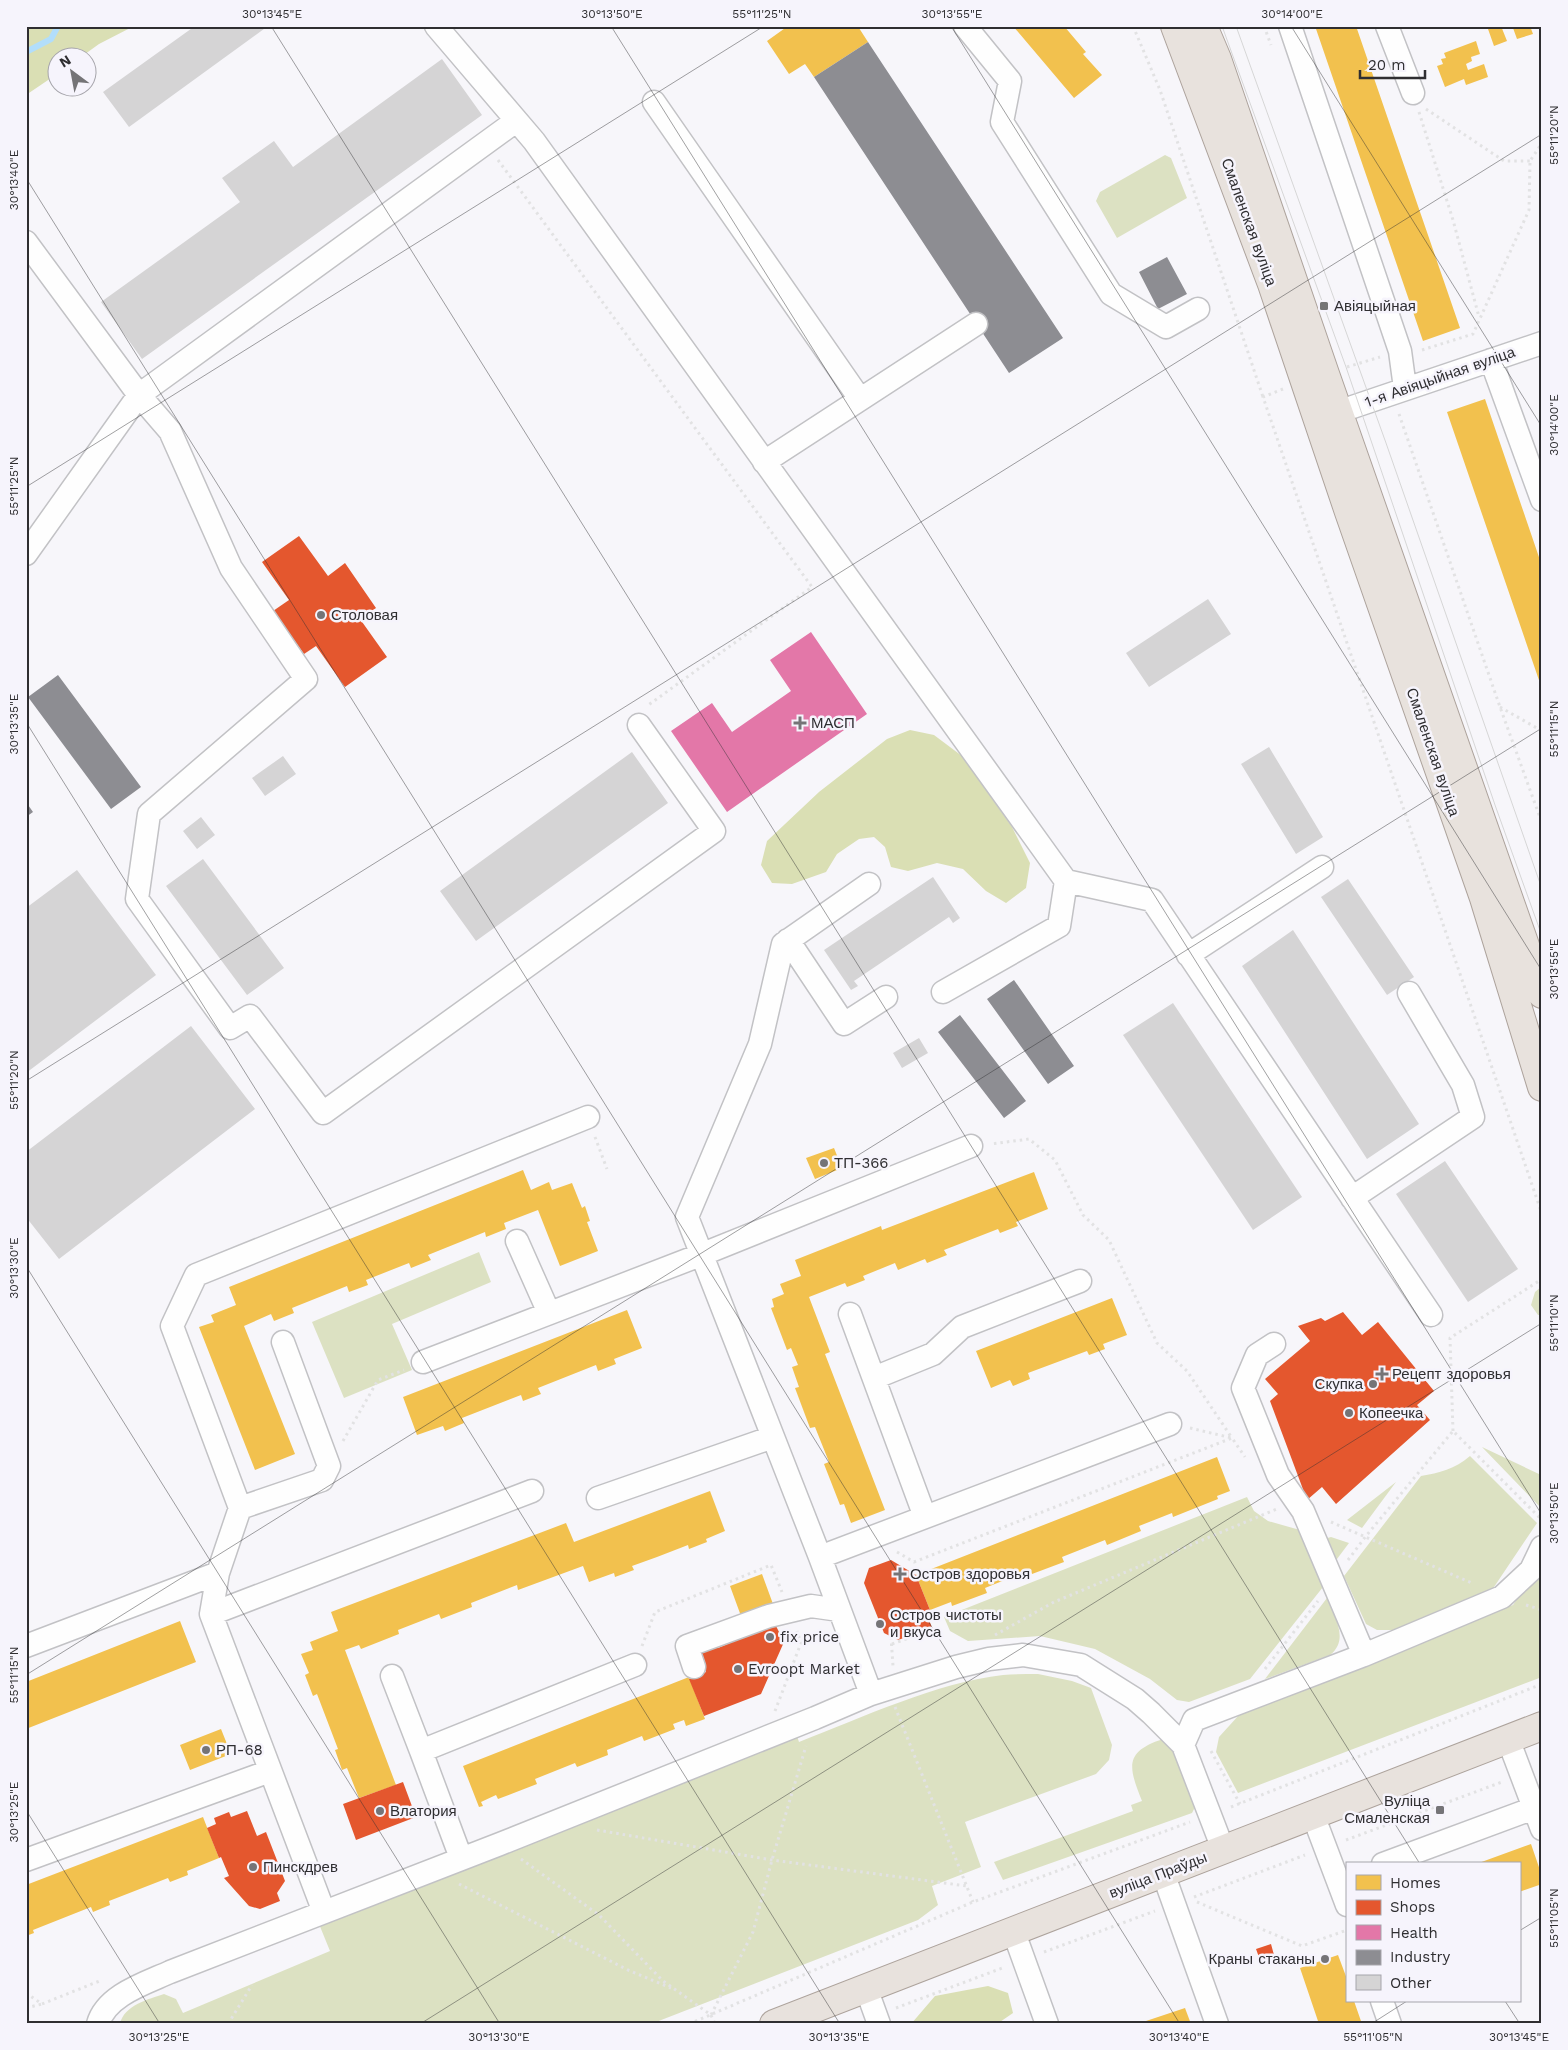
<svg xmlns="http://www.w3.org/2000/svg" width="1568" height="2050" viewBox="0 0 1568 2050" font-family="'Work Sans',sans-serif">
  <rect width="100%" height="100%" fill="#f7f6fa"/>
  <path fill="#dce1c2" d="M 1165,155 L 1171,158 L 1187,198 L 1117,238 L 1096,201 L 1100,192 Z
    M 479,1252 L 491,1282 L 392,1324 L 412,1370 L 344,1398 L 312,1322 Z
    M 1542,1286 L 1542,1315 L 1538,1315 L 1531,1305 L 1535,1292 Z
    M 1482,1447 L 1539,1474 L 1542,1480 L 1542,1509 Z
    M 1470,1456 L 1537,1523 L 1494,1587 L 1479,1597 L 1393,1630 L 1377,1630 L 1366,1624 L 1344,1576 L 1421,1476 C 1439,1473 1455,1469 1470,1456 Z
    M 1396,1482 L 1362,1528 L 1347,1520 Z
    M 1247,1497 L 1254,1511 L 1268,1521 L 1300,1530 L 1323,1587 L 1250,1679 L 1189,1702 L 1177,1700 L 1150,1679 L 1095,1649 L 1040,1636 L 968,1641 L 950,1631 L 944,1617 Z
    M 1331,1537 L 1349,1543 L 1334,1563 L 1324,1539 Z
    M 1542,1561 L 1542,1677 L 1238,1793 L 1216,1752 L 1219,1737 L 1239,1715 L 1513,1605 Z
    M 1327,1598 C 1334,1617 1350,1639 1330,1655 L 1265,1679 Z
    M 1038,1674 L 1072,1681 L 1091,1688 L 1112,1745 L 1109,1760 L 1096,1774 L 965,1822 L 981,1867 L 932,1886 L 938,1905 L 918,1920 L 651,2024 L 120,2024 C 124,2005 149,1999 164,1994 L 176,1999 L 183,2013 L 330,1951 L 319,1924 L 797,1736 L 799,1742 C 861,1718 938,1682 1003,1675 C 1014,1674 1026,1674 1038,1674 Z
    M 1163,1739 L 1173,1746 L 1197,1803 L 1192,1813 L 1003,1880 L 994,1862 L 1133,1811 L 1131,1805 L 1142,1801 C 1129,1768 1123,1752 1163,1739 Z"/>
  <path fill="#dadfb4" d="M 26,26 L 134,26 L 99,44 L 81,57 L 58,58 L 57,74 L 26,95 Z
    M 910,730 L 934,735 L 962,756 L 1012,827 L 1030,863 L 1026,888 L 1006,903 L 986,891 L 963,869 L 937,863 L 908,871 L 891,867 L 885,847 L 874,837 L 859,839 L 837,854 L 826,872 L 792,884 L 772,883 L 761,865 L 767,841 L 819,792 L 887,739 Z
    M 988,1986 L 1008,1993 L 1013,2013 L 997,2024 L 911,2024 L 935,1996 Z"/>
  <path fill="#f2c14e" d="M 788,26 L 861,26 L 859,28 L 868,42 L 814,77 L 805,64 L 789,74 L 767,41 Z
    M 1013,26 L 1059,26 L 1061,29 L 1064,26 L 1086,52 L 1083,54 L 1102,75 L 1074,98 Z
    M 1315,26 L 1356,26 L 1460,328 L 1423,341 Z
    M 1496,26 L 1501,26 L 1507,41 L 1494,46 L 1488,29 Z
    M 1519,26 L 1530,26 L 1533,34 L 1517,39 L 1513,28 Z
    M 1476,41 L 1480,54 L 1471,57 L 1472,61 L 1466,64 L 1468,70 L 1484,64 L 1488,77 L 1466,85 L 1464,79 L 1445,87 L 1437,66 L 1443,64 L 1441,59 L 1446,58 L 1444,53 Z
    M 1485,399 L 1542,566 L 1542,689 L 1447,412 Z
    M 834,1148 L 842,1168 L 815,1179 L 806,1158 Z
    M 523,1170 L 531,1190 L 549,1182 L 552,1190 L 572,1183 L 582,1208 L 585,1206 L 590,1221 L 587,1222 L 598,1251 L 560,1266 L 538,1210 L 504,1223 L 506,1229 L 486,1237 L 485,1232 L 428,1255 L 431,1260 L 411,1268 L 409,1263 L 366,1280 L 368,1285 L 349,1292 L 347,1286 L 292,1308 L 294,1313 L 274,1321 L 271,1314 L 244,1326 L 295,1454 L 255,1470 L 199,1327 L 214,1322 L 211,1315 L 236,1305 L 229,1287 Z
    M 1034,1172 L 1048,1209 L 1016,1222 L 1018,1226 L 1000,1233 L 998,1229 L 944,1250 L 947,1255 L 927,1263 L 925,1259 L 898,1270 L 895,1263 L 863,1276 L 865,1280 L 847,1287 L 845,1283 L 809,1297 L 830,1352 L 825,1354 L 885,1510 L 851,1523 L 844,1504 L 840,1505 L 824,1464 L 829,1462 L 815,1427 L 810,1428 L 795,1388 L 799,1387 L 792,1367 L 798,1365 L 791,1348 L 787,1350 L 771,1308 L 774,1307 L 772,1299 L 784,1294 L 780,1284 L 801,1276 L 795,1260 L 881,1226 L 882,1230 Z
    M 1112,1298 L 1127,1335 L 1103,1344 L 1105,1349 L 1089,1355 L 1087,1351 L 1028,1373 L 1030,1379 L 1013,1386 L 1010,1380 L 991,1388 L 976,1351 Z
    M 627,1310 L 642,1348 L 614,1359 L 616,1364 L 598,1371 L 596,1365 L 538,1388 L 541,1394 L 523,1401 L 521,1395 L 462,1418 L 464,1423 L 445,1431 L 443,1426 L 417,1435 L 403,1397 Z
    M 1217,1457 L 1230,1491 L 1217,1496 L 1218,1499 L 1173,1517 L 1172,1513 L 1139,1526 L 1141,1531 L 1107,1545 L 1105,1540 L 1062,1557 L 1064,1562 L 1032,1574 L 1030,1570 L 985,1588 L 987,1593 L 952,1606 L 951,1602 L 930,1610 L 916,1575 Z
    M 710,1491 L 725,1531 L 706,1539 L 707,1542 L 689,1549 L 688,1545 L 657,1557 L 632,1566 L 634,1570 L 615,1577 L 614,1573 L 589,1582 L 583,1566 L 518,1590 L 517,1585 L 471,1603 L 472,1607 L 441,1619 L 439,1614 L 398,1630 L 399,1634 L 361,1649 L 359,1645 L 345,1650 L 396,1785 L 359,1798 L 347,1768 L 342,1770 L 335,1750 L 338,1749 L 317,1694 L 313,1696 L 305,1675 L 309,1673 L 301,1654 L 313,1650 L 310,1642 L 338,1631 L 331,1612 L 566,1523 L 574,1542 Z
    M 762,1574 L 773,1604 L 741,1616 L 730,1586 Z
    M 180,1621 L 196,1662 L 26,1729 L 26,1682 Z
    M 689,1677 L 705,1719 L 686,1726 L 684,1720 L 673,1724 L 675,1729 L 644,1741 L 642,1736 L 607,1750 L 608,1755 L 577,1767 L 575,1763 L 535,1779 L 537,1784 L 498,1799 L 496,1795 L 481,1802 L 483,1806 L 479,1807 L 463,1766 Z
    M 221,1729 L 231,1754 L 190,1770 L 180,1745 Z
    M 203,1817 L 219,1858 L 187,1871 L 188,1875 L 170,1882 L 168,1878 L 109,1901 L 110,1905 L 93,1912 L 91,1907 L 33,1930 L 34,1933 L 26,1936 L 26,1885 Z
    M 1531,1844 L 1542,1876 L 1542,1884 L 1519,1892 L 1519,1864 L 1476,1864 Z
    M 1338,1955 L 1347,1979 L 1347,2001 L 1354,2001 L 1362,2024 L 1319,2024 L 1300,1968 Z
    M 1185,2008 L 1191,2024 L 1147,2024 L 1146,2021 Z"/>
  <path fill="#e4572e" d="M 299,536 L 328,576 L 345,563 L 376,608 L 360,619 L 387,657 L 345,687 L 316,646 L 304,654 L 273,611 L 289,600 L 262,562 Z
    M 1343,1312 L 1362,1335 L 1378,1322 L 1434,1391 L 1417,1405 L 1430,1420 L 1336,1504 L 1322,1487 L 1307,1500 L 1270,1401 L 1278,1394 L 1265,1379 L 1310,1341 L 1298,1326 L 1321,1318 L 1325,1321 Z
    M 891,1560 L 916,1575 L 930,1610 L 927,1614 L 932,1628 L 898,1640 L 884,1633 L 864,1583 L 869,1568 Z
    M 775,1624 L 784,1642 L 761,1694 L 704,1716 L 689,1679 L 706,1672 L 697,1651 L 716,1643 L 718,1648 Z
    M 403,1782 L 416,1817 L 356,1840 L 343,1804 Z
    M 247,1811 L 257,1836 L 266,1832 L 285,1881 L 277,1893 L 280,1901 L 260,1909 L 249,1906 L 224,1878 L 229,1876 L 221,1857 L 219,1858 L 207,1828 L 216,1824 L 214,1818 L 229,1812 L 231,1817 Z
    M 1271,1944 L 1274,1955 L 1260,1960 L 1256,1949 Z"/>
  <path fill="#e377a8" d="M 811,632 L 867,714 L 727,812 L 671,731 L 712,703 L 732,732 L 791,691 L 770,660 Z"/>
  <path fill="#8d8d92" d="M 868,42 L 1063,338 L 1009,373 L 814,77 Z
    M 1167,257 L 1187,294 L 1158,309 L 1139,272 Z
    M 58,675 L 141,787 L 111,809 L 28,697 Z
    M 26,802 L 33,812 L 26,817 Z
    M 1014,980 L 1074,1066 L 1048,1084 L 987,999 Z
    M 960,1015 L 1026,1101 L 1004,1118 L 938,1032 Z"/>
  <g fill="none" stroke-linecap="round" stroke-linejoin="round">
    <path stroke="#b2defb" stroke-width="6" d="M 26,52 L 51,39 L 58,26"/>
  </g>
  <path fill="#d5d4d5" d="M 195,26 L 268,26 L 129,127 L 103,92 Z
    M 442,59 L 482,115 L 142,359 L 101,302 L 240,202 L 222,178 L 274,141 L 293,167 Z
    M 1208,599 L 1231,634 L 1149,687 L 1126,653 Z
    M 1269,747 L 1323,837 L 1296,854 L 1241,764 Z
    M 632,752 L 668,803 L 476,941 L 440,891 Z
    M 283,756 L 296,774 L 265,796 L 252,778 Z
    M 201,817 L 215,835 L 197,849 L 183,831 Z
    M 203,859 L 284,968 L 247,995 L 166,886 Z
    M 77,870 L 156,975 L 26,1073 L 26,908 Z
    M 933,877 L 960,918 L 953,923 L 949,917 L 854,981 L 858,986 L 851,990 L 824,950 Z
    M 1348,879 L 1414,977 L 1387,995 L 1321,897 Z
    M 1293,930 L 1419,1124 L 1367,1159 L 1242,966 Z
    M 1173,1003 L 1302,1197 L 1253,1230 L 1123,1035 Z
    M 191,1026 L 255,1109 L 59,1259 L 26,1217 L 26,1152 Z
    M 919,1038 L 928,1053 L 902,1068 L 893,1053 Z
    M 1445,1161 L 1518,1269 L 1468,1302 L 1396,1194 Z"/>
  <g fill="none" stroke-linecap="round" stroke-linejoin="round">
    <defs>
      <path id="minor" d="M 436,26 L 534,141 L 1066,881 L 1152,900 L 1431,1315
        M 965,26 L 1010,81 L 1002,122 L 1111,294 L 1166,327 L 1198,309
        M 1290,26 L 1400,351 L 1405,388
        M 1387,26 L 1413,93
        M 654,102 L 860,399
        M 26,242 L 139,395 L 170,431 L 231,568 L 306,679 L 149,814 L 137,899 L 230,1028 L 250,1016 L 323,1113 L 714,831 L 639,725
        M 1491,360 L 1542,500
        M 1323,417 L 1542,343
        M 764,462 L 976,324
        M 26,554 L 139,395 L 516,121
        M 869,884 L 783,944 L 760,1044 L 687,1217 L 820,1557 L 871,1694
        M 788,940 L 844,1024 L 886,997
        M 1188,955 L 1322,867
        M 943,992 L 1059,926 L 1066,881
        M 1352,1198 L 1473,1117 L 1463,1085 L 1409,993
        M 517,1241 L 549,1313
        M 850,1314 L 925,1517
        M 1274,1344 L 1257,1355 L 1243,1388 L 1278,1475 L 1303,1511 L 1364,1655
        M 423,1362 L 703,1254 L 971,1146
        M 874,1378 L 933,1354 L 962,1327 L 1080,1281
        M 598,1498 L 773,1437
        M 240,1508 L 322,1480 L 329,1466 L 283,1342
        M 820,1557 L 1170,1424
        M 211,1614 L 532,1491
        M 26,1646 L 218,1573
        M 694,1667 L 687,1646 L 769,1616 L 811,1606 L 839,1610
        M 392,1676 L 421,1751
        M 1508,1739 L 1542,1829
        M 1183,1745 L 1194,1720 L 1364,1655 L 1502,1597 L 1531,1570 L 1542,1547
        M 1313,1815 L 1347,1905
        M 461,1858 L 421,1751 L 635,1665
        M 26,1860 L 270,1771
        M 1383,1864 L 1534,1808
        M 1163,1873 L 1217,2024
        M 324,1912 L 211,1614 L 218,1573 L 240,1508 L 172,1326 L 196,1275 L 588,1117
        M 1013,1930 L 1047,2024
        M 866,1988 L 879,2024
        M 1382,2001 L 1390,2024
        M 98,2024 C 106,1995 146,1983 170,1972 L 500,1844 L 815,1718 L 871,1694 L 956,1667 L 989,1659 L 1023,1655 L 1081,1665 L 1135,1699 L 1151,1713 L 1183,1745 L 1223,1849"/>
      <path id="major" d="M 1175,26 L 1272,284 L 1349,512 L 1484,898 L 1542,1087
        M 1203,26 L 1217,59 L 1325,374 L 1542,994
        M 774,2024 L 1542,1726"/>
    </defs>
    <use href="#minor" stroke="#c2c2c5" stroke-width="25"/>
    <use href="#major" stroke="#ada39c" stroke-width="30"/>
    <path stroke="#e2e2e3" stroke-width="3" stroke-dasharray="2.5 4" stroke-linecap="butt" d="M 1133,26 L 1160,90 L 1263,397
      M 1264,26 L 1271,45
      M 1426,109 L 1504,161 L 1530,161
      M 1419,112 L 1453,220 L 1479,317
      M 498,160 L 812,587 L 647,706
      M 1422,350 L 1473,334 L 1529,210 L 1530,161 L 1542,143
      M 1347,367 L 1380,357
      M 1283,389 L 1263,397 L 1542,1214
      M 1399,414 L 1500,707 L 1542,823
      M 1500,707 L 1542,731
      M 595,1137 L 607,1169
      M 1190,1428 L 1232,1438 L 1245,1457
      M 1453,1431 L 1450,1338 L 1542,1279
      M 343,1441 L 378,1380 L 404,1370
      M 1331,1522 L 1474,1584
      M 897,1552 L 914,1562 L 1232,1438 L 1187,1371 L 1157,1343 L 1109,1240 L 1083,1215 L 1055,1160 L 1029,1139 L 991,1144
      M 1348,1560 L 1366,1536 L 1453,1431 L 1542,1520
      M 1526,1605 L 1542,1610
      M 995,1635 L 1054,1602 L 1277,1509
      M 891,1637 L 893,1666
      M 892,1644 L 906,1639 L 906,1637
      M 642,1646 L 655,1612 L 771,1565 L 782,1592
      M 1265,1669 L 1318,1601
      M 895,1707 L 973,1902
      M 775,1711 L 801,1643 L 797,1631
      M 1211,1751 L 1240,1804
      M 1231,1807 L 1542,1684
      M 597,1830 L 772,1860 L 967,1886
      M 1346,1840 L 1502,1782
      M 521,1859 L 599,1915 L 663,1981 L 711,2015 L 753,1932 L 772,1860 L 806,1746
      M 459,1884 L 628,1970 L 671,1988
      M 1194,1897 L 1305,1855
      M 1197,1902 L 1302,1946 L 1347,1930
      M 1044,1952 L 1155,1911
      M 26,1993 L 42,2004 L 102,1980
      M 26,2008 L 42,2004
      M 896,2008 L 1005,1967
      M 711,2015 L 715,2024
      M 228,2024 L 252,1985
      M 689,2024 L 973,1902 L 1190,1822"/>
    <use href="#minor" stroke="#fefefe" stroke-width="22"/>
    <use href="#major" stroke="#e8e2dd" stroke-width="28"/>
    <path stroke="#d6d6d6" stroke-width="1" d="M 1222,26 L 1346,367 L 1495,805 L 1542,936
      M 1236,26 L 1386,443 L 1542,889"/>
  </g>
  <path fill="none" stroke="#2f2e31" stroke-width="1" stroke-opacity="0.45" d="M 271,26 L 1420,1864M 611,26 L 1542,1515M 951,26 L 1542,971M 1291,26 L 1542,427M 26,178 L 1180,2024M 26,487 L 764,26M 26,722 L 840,2024M 26,1081 L 1542,134M 26,1266 L 500,2024M 26,1675 L 1542,728M 26,1810 L 160,2024M 1519,1931 L 1542,1917M 1505,2001 L 1520,2024M 420,2024 L 1542,1323M 1371,2024 L 1407,2001"/>
  <g fill="#757477" stroke="#f6f4fc" stroke-width="2">
    <rect x="1319" y="301" width="10" height="10" rx="2.5"/>
    <circle cx="321" cy="615" r="5"/>
    <path d="M797.5 715.5h5v5h5v5h-5v5h-5v-5h-5v-5h5z"/>
    <circle cx="824" cy="1163" r="5"/>
    <path d="M1379.5 1366.5h5v5h5v5h-5v5h-5v-5h-5v-5h5z"/>
    <circle cx="1373" cy="1384" r="5"/>
    <circle cx="1349" cy="1413" r="5"/>
    <path d="M897.5 1566.5h5v5h5v5h-5v5h-5v-5h-5v-5h5z"/>
    <circle cx="880" cy="1624" r="5"/>
    <circle cx="770" cy="1637" r="5"/>
    <circle cx="738" cy="1669" r="5"/>
    <circle cx="206" cy="1750" r="5"/>
    <rect x="1435" y="1805" width="10" height="10" rx="2.5"/>
    <circle cx="380" cy="1811" r="5"/>
    <circle cx="253" cy="1867" r="5"/>
    <circle cx="1325" cy="1959" r="5"/>
  </g>
  <g text-anchor="middle" dominant-baseline="central" stroke-width="5" stroke-linejoin="round" paint-order="stroke">
    <g font-size="15" fill="#2f2e31" stroke="#f6f4fc">
      <text transform="translate(1249 222) rotate(70)">Смаленская вуліца</text>
      <text transform="translate(1440 377) rotate(-19)">1-я Авіяцыйная вуліца</text>
      <text transform="translate(1433 752) rotate(71)">Смаленская вуліца</text>
      <text transform="translate(1158 1875) rotate(-21)">вуліца Праўды</text>
    </g>
    <g font-size="15" fill="#2f2e31" stroke="#f6f4fc" text-anchor="start">
      <text x="1334" y="306">Авіяцыйная</text>
      <text x="331" y="615">Столовая</text>
      <text x="811" y="723">МАСП</text>
      <text x="834" y="1163">ТП-366</text>
      <text x="1392" y="1374">Рецепт здоровья</text>
      <text x="1363" y="1384" text-anchor="end">Скупка</text>
      <text x="1359" y="1413">Копеечка</text>
      <text x="910" y="1574">Остров здоровья</text>
      <text x="890" y="1615">Остров чистоты<tspan x="890" dy="17">и вкуса</tspan></text>
      <text x="780" y="1637">fix price</text>
      <text x="748" y="1669">Evroopt Market</text>
      <text x="216" y="1750">РП-68</text>
      <text x="1430" y="1801" text-anchor="end">Вуліца<tspan x="1430" dy="17">Смаленская</tspan></text>
      <text x="390" y="1811">Влатория</text>
      <text x="263" y="1867">Пинскдрев</text>
      <text x="1315" y="1959" text-anchor="end">Краны стаканы</text>
    </g>
  </g>
  <rect width="1568" height="2050" fill="none" stroke="#f6f4fc" stroke-width="55"/>
  <rect x="1346" y="1862" width="175" height="140" fill="#f6f4fc" stroke="#a6a5ab"/>
  <rect x="1356" y="1875" width="25" height="15" fill="#f2c14e" stroke="#a6a5ab"/>
  <text x="1390" y="1888" font-size="15" fill="#2f2e31">Homes</text>
  <rect x="1356" y="1900" width="25" height="15" fill="#e4572e" stroke="#a6a5ab"/>
  <text x="1390" y="1912" font-size="15" fill="#2f2e31">Shops</text>
  <rect x="1356" y="1925" width="25" height="15" fill="#e377a8" stroke="#a6a5ab"/>
  <text x="1390" y="1938" font-size="15" fill="#2f2e31">Health</text>
  <rect x="1356" y="1950" width="25" height="15" fill="#8d8d92" stroke="#a6a5ab"/>
  <text x="1390" y="1962" font-size="15" fill="#2f2e31">Industry</text>
  <rect x="1356" y="1975" width="25" height="15" fill="#d5d4d5" stroke="#a6a5ab"/>
  <text x="1390" y="1988" font-size="15" fill="#2f2e31">Other</text>
  <g transform="translate(72 72) rotate(328)"><circle r="24" fill="#f6f4fc" stroke="#a6a5ab"/>
  <path d="M0-4L9 19L0 12L-9 19Z" fill="#757477"/>
  <text y="-8" font-size="14" font-weight="bold" text-anchor="middle" fill="#2f2e31">N</text>
  </g>
  <path d="M1360 70v8h65v-8" fill="none" stroke="#2f2e31" stroke-width="2.5"/>
  <text x="1368" y="70" font-size="15" fill="#2f2e31" stroke="#f6f4fc" stroke-width="4" paint-order="stroke">20 m</text>
  <rect x="28" y="28" width="1512" height="1994" fill="none" stroke="#2f2e31" stroke-width="2"/>
  <g font-size="12" text-anchor="middle" fill="#2f2e31">
    <text x="272" y="18">30°13'45"E</text>
    <text x="612" y="18">30°13'50"E</text>
    <text x="762" y="18">55°11'25"N</text>
    <text x="952" y="18">30°13'55"E</text>
    <text x="1292" y="18">30°14'00"E</text>
    <text transform="translate(1554 135) rotate(-90)" y="4">55°11'20"N</text>
    <text transform="translate(14 180) rotate(-90)" y="4">30°13'40"E</text>
    <text transform="translate(1554 425) rotate(-90)" y="4">30°14'00"E</text>
    <text transform="translate(14 486) rotate(-90)" y="4">55°11'25"N</text>
    <text transform="translate(14 724) rotate(-90)" y="4">30°13'35"E</text>
    <text transform="translate(1554 729) rotate(-90)" y="4">55°11'15"N</text>
    <text transform="translate(1554 969) rotate(-90)" y="4">30°13'55"E</text>
    <text transform="translate(14 1080) rotate(-90)" y="4">55°11'20"N</text>
    <text transform="translate(14 1268) rotate(-90)" y="4">30°13'30"E</text>
    <text transform="translate(1554 1323) rotate(-90)" y="4">55°11'10"N</text>
    <text transform="translate(1554 1513) rotate(-90)" y="4">30°13'50"E</text>
    <text transform="translate(14 1675) rotate(-90)" y="4">55°11'15"N</text>
    <text transform="translate(14 1812) rotate(-90)" y="4">30°13'25"E</text>
    <text transform="translate(1554 1918) rotate(-90)" y="4">55°11'05"N</text>
    <text x="159" y="2041">30°13'25"E</text>
    <text x="499" y="2041">30°13'30"E</text>
    <text x="839" y="2041">30°13'35"E</text>
    <text x="1179" y="2041">30°13'40"E</text>
    <text x="1373" y="2041">55°11'05"N</text>
    <text x="1519" y="2041">30°13'45"E</text>
  </g>
</svg>
